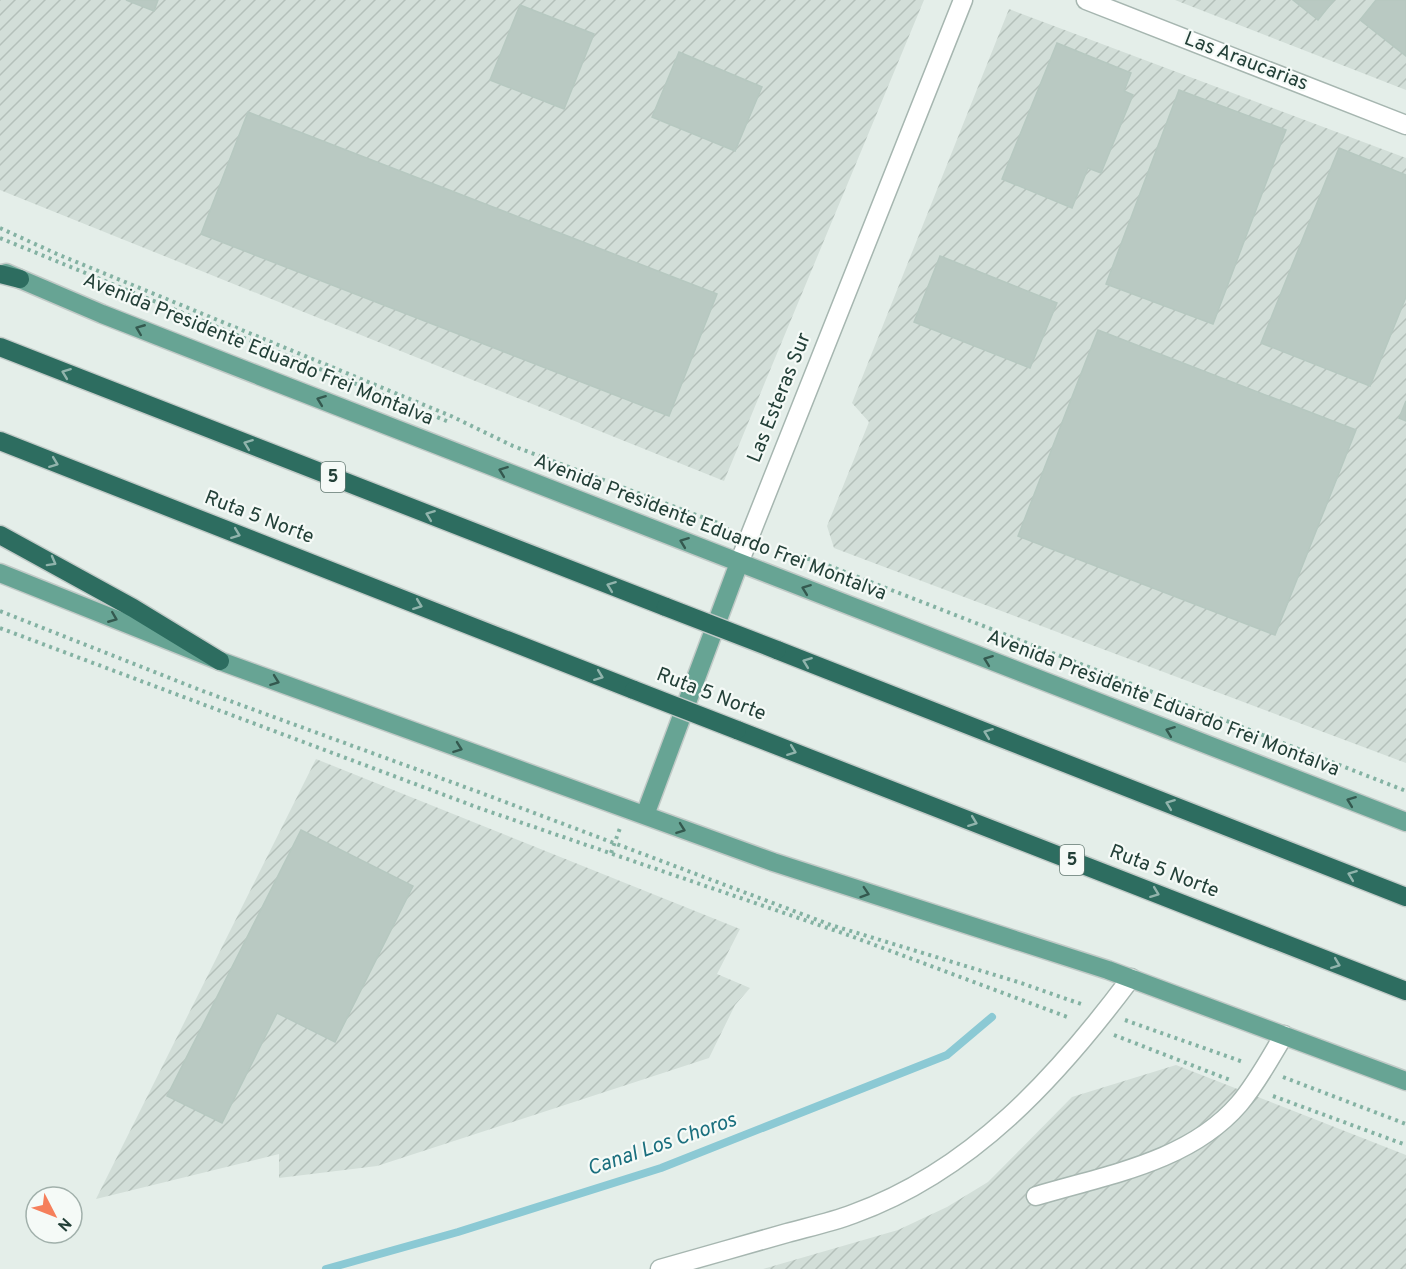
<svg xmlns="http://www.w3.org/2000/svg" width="1406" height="1269" viewBox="0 0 1406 1269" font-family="Overpass,sans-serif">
  <defs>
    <pattern id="industrial-furrows" width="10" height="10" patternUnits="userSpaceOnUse" patternTransform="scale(1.5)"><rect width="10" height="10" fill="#d2ded8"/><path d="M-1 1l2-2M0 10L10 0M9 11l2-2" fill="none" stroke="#b4c0ba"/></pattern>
  </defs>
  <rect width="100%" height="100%" fill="#e4eee9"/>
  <path fill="url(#industrial-furrows)" d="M 0,0 L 924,0 L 724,481 L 0,190 Z
    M 1175,0 L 1406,0 L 1406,90 Z
    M 1009,9 L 1406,158 L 1406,763 L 834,548 L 827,526 L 869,422 L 852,403 Z
    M 316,759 L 740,929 L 717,974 L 750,988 L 735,1005 L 709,1058 L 377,1166 L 279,1178 L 279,1154 L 96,1199 Z
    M 1176,1065 L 1406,1155 L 1406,1269 L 763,1269 L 898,1230 L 947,1207 L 988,1182 L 1072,1097 Z"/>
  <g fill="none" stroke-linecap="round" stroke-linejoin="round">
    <path stroke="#8bc9d4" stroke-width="8" d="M 326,1269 L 458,1232 L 661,1168 L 947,1055 L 992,1017"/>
  </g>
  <path fill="#b9c9c2" stroke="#b6c8c0" stroke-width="1.5" d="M 126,0 L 158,0 L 154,11 Z
    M 1293,0 L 1334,0 L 1318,20 Z
    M 1376,0 L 1406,0 L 1406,56 L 1360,20 Z
    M 520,5 L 594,34 L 564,109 L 490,80 Z
    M 1057,43 L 1131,73 L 1124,91 L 1133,95 L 1101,173 L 1088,168 L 1072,208 L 1002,179 Z
    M 679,52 L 762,87 L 735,151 L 652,117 Z
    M 1179,90 L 1286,130 L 1213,324 L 1106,284 Z
    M 248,112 L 717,294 L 669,416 L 201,234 Z
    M 1339,148 L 1406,175 L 1406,297 L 1370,386 L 1261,343 Z
    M 940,256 L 1057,303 L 1030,368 L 914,322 Z
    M 1098,330 L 1356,430 L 1275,635 L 1018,536 Z
    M 1406,401 L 1406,421 L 1399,418 Z
    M 301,830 L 413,886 L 335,1042 L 277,1013 L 222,1123 L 167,1096 Z"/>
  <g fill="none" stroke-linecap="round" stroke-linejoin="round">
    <defs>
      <path id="minor" d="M 1086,0 L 1406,125
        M 739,563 L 963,0
        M 1036,1196 C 1106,1175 1189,1162 1239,1104 C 1257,1083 1270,1058 1284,1035
        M 660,1269 C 702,1257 745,1245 787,1233 C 809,1227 832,1222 853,1214 C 972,1171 1057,1077 1131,978"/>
      <path id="major" d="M 6,273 L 102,314 L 260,376 L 1406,822
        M 0,573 L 220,661 L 773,862 L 1108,970 L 1406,1081
        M 645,815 L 739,563"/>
      <path id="highway" d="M 0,274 L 20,279
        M 0,347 L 666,607
        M 0,441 L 634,690
        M 0,535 L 133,608 L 220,661
        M 777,650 L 1406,897
        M 737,730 L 1406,991"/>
    </defs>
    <use href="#minor" stroke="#a6b6b0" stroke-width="21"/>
    <use href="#major" stroke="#c1cac7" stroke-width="21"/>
    <use href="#highway" stroke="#c1cac7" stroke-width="21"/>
    <path stroke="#84b2a3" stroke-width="4" stroke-dasharray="3 4.5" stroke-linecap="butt" d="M 0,228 L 57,254 L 451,416 L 513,446 L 723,525 L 728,529
      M 0,238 L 449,422
      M 778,551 L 817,561 L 1406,791
      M 0,611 L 200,690 L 484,794 L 831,925 L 1018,982 L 1081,1004
      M 0,628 L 479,808 L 848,935 L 1070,1018
      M 611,853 L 620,828
      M 1125,1020 L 1243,1062
      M 1114,1035 L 1230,1080
      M 1283,1077 L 1406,1124
      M 1273,1096 L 1406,1145"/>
    <use href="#minor" stroke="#fff" stroke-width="18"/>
    <use href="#major" stroke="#67a494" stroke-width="18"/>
    <use href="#highway" stroke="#2d6d60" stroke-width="18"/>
    <defs>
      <path id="highway-bridge" d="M 666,607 L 777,650
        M 634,690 L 737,730"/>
    </defs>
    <use href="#highway-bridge" stroke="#c1cac7" stroke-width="21" stroke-linecap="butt"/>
    <use href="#highway-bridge" stroke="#2d6d60" stroke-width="18"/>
  </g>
  <defs><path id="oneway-chevron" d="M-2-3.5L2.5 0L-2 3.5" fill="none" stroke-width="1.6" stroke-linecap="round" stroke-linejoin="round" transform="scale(1.5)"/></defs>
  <g stroke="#34594f">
    <use href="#oneway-chevron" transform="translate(140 329) rotate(-158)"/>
    <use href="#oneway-chevron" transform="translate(321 400) rotate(-159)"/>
    <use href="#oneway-chevron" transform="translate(503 471) rotate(-159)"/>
    <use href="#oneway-chevron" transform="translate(684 542) rotate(-159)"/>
    <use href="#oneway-chevron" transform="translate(806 589) rotate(-159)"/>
    <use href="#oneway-chevron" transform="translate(113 618) rotate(22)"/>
    <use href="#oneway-chevron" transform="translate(988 660) rotate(-159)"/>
    <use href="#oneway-chevron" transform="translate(275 681) rotate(20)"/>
    <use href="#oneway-chevron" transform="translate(1170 731) rotate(-159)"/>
    <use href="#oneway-chevron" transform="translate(458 748) rotate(20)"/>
    <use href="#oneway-chevron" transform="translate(1351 801) rotate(-159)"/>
    <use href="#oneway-chevron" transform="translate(681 829) rotate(20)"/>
    <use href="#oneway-chevron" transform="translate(865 893) rotate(18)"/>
  </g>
  <g stroke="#91b4ac">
    <use href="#oneway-chevron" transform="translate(66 373) rotate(-159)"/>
    <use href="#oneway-chevron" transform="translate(248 444) rotate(-159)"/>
    <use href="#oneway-chevron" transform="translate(54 463) rotate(21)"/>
    <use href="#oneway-chevron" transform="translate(430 515) rotate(-159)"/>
    <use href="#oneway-chevron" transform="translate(236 534) rotate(21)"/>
    <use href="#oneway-chevron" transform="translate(52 562) rotate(29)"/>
    <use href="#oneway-chevron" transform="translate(611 586) rotate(-159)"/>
    <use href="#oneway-chevron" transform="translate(418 605) rotate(21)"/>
    <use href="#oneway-chevron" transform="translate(807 662) rotate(-159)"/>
    <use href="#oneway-chevron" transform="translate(599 676) rotate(21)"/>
    <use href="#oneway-chevron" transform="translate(988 733) rotate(-159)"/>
    <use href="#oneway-chevron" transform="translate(792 751) rotate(21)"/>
    <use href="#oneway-chevron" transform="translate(1170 804) rotate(-159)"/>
    <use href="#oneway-chevron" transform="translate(973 822) rotate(21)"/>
    <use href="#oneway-chevron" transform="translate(1352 875) rotate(-159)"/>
    <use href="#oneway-chevron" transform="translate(1155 893) rotate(21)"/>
    <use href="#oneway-chevron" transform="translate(1336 964) rotate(21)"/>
  </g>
  <g text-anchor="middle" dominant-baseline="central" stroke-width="4.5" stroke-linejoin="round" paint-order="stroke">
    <g fill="#f5faf7" stroke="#627871" stroke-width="1.5">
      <rect x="321" y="462" width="24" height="30" rx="4.5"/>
      <rect x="1060" y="845" width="24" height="30" rx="4.5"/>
    </g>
    <g font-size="18" font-weight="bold" fill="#234038">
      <text x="333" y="477">5</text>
      <text x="1072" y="860">5</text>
    </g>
    <g font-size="20" fill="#234038" stroke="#f5faf7">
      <text transform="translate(1246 62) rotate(21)">Las Araucarias</text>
      <text transform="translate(258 350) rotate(22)">Avenida Presidente Eduardo Frei Montalva</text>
      <text transform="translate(780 398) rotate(-68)">Las Esteras Sur</text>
      <text transform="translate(259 518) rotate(21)">Ruta 5 Norte</text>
      <text transform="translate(710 528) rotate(21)">Avenida Presidente Eduardo Frei Montalva</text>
      <text transform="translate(711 695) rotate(21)">Ruta 5 Norte</text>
      <text transform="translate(1163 704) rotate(21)">Avenida Presidente Eduardo Frei Montalva</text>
      <text transform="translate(1164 872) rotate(21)">Ruta 5 Norte</text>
    </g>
    <g font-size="21" font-style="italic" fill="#1a6f7e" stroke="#f5faf7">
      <text transform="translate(662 1145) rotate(-19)">Canal Los Choros</text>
    </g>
  </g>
  <g transform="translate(54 1215) rotate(132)"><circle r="28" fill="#f5faf7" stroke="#a1b0ab" stroke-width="1.5"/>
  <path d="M0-4.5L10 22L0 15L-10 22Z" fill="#f57f5b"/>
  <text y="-9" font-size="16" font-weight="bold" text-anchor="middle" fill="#234038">N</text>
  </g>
</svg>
